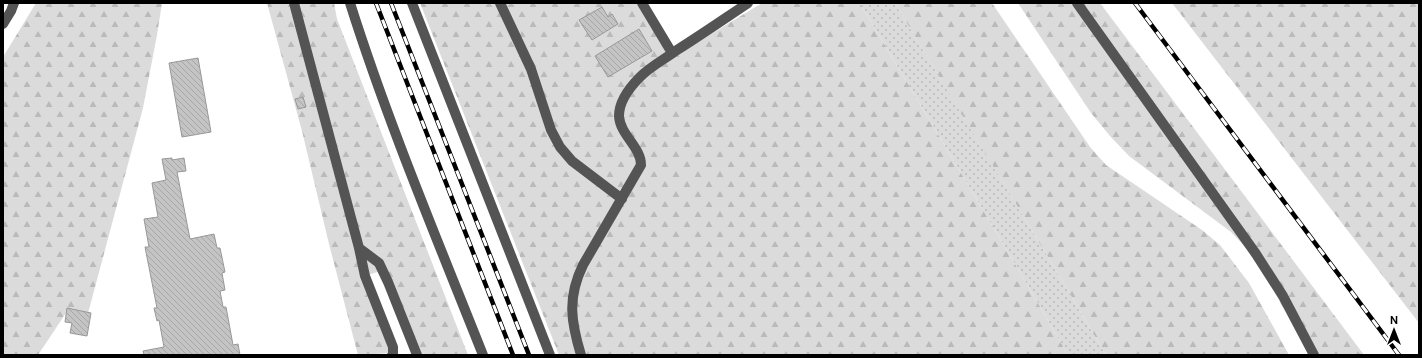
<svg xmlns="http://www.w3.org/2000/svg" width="1422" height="358" viewBox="0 0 1422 358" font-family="'DM Sans',sans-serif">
  <defs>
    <pattern id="grass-dots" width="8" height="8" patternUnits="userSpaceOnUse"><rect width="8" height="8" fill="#dbdbdb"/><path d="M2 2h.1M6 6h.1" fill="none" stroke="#bababa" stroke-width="1.8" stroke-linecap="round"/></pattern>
    <pattern id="forest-firs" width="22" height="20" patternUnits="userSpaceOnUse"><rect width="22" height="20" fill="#dbdbdb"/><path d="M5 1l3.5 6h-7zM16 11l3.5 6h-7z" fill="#bababa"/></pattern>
    <pattern id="building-back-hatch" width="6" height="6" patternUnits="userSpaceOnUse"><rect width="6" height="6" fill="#c4c4c4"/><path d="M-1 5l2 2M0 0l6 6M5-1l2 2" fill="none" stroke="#a7a7a7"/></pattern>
  </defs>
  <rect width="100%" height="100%" fill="#fff"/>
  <path fill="url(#grass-dots)" d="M 860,3 L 895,3 C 965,120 1037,237 1106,355 L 1068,355 C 1000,237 929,120 860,3 Z"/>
  <path fill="url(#forest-firs)" d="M 36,3 L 162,3 L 157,35 L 143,108 L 87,317 L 66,313 L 38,355 L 3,355 L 3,57 Z
    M 267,3 L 334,3 L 337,19 L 468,355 L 421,355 L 387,269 L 368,275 L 392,353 L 358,355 L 329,244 L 302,131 Z
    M 420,3 L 637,3 L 672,58 L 762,3 L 860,3 C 929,120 1000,237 1068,355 L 559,355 Z
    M 895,3 L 992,3 L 1090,147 L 1106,165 L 1202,230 L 1220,245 L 1249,283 L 1289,355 L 1106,355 C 1037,237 965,121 895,3 Z
    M 1018,3 L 1100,3 L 1364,355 L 1309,355 L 1265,275 L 1249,251 L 1231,232 L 1129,156 L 1110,136 L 1091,113 Z
    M 1172,3 L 1419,3 L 1419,323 Z"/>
  <path fill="url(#building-back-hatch)" stroke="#989898" d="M 602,7 L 608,17 L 612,14 L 618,24 L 592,40 L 579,20 Z
    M 639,29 L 652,51 L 608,77 L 595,56 Z
    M 198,58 L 211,132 L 182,137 L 169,63 Z
    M 303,97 L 306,107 L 298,109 L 295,99 Z
    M 172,158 L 172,160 L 184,158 L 186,171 L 177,172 L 190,239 L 214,234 L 217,248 L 220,248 L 225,272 L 222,273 L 225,290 L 220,291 L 223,307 L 226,307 L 233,345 L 238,344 L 240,355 L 144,355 L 143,351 L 164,347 L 159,320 L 157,321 L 154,308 L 157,308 L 145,247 L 149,247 L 144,219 L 158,217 L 152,183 L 166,180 L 162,159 Z
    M 67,308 L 91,313 L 87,336 L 70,333 L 72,323 L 65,322 Z"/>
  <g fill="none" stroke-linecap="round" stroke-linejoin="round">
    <path stroke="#545454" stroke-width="10" d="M 294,3 L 359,248 L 365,276 L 393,347 L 393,354 L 392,355
      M 350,3 C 388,123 437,239 483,355
      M 412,3 L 550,355
      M 500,3 L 531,69 L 551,130 L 560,147 L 572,161 L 622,199
      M 642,3 L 672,53
      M 1077,3 L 1256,254 L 1283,296 L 1314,355
      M 3,24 L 11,11 L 14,3
      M 359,248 L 379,263 L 388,282 L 417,355
      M 581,355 C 571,322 567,298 583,265 L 641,165 C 641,147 620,135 619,116 C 619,101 630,87 640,77 C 651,66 665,59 677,50 C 701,35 724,19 748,3"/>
    <defs>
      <path id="rail" d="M 376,3 L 513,355
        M 391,3 L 529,355
        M 1135,3 L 1399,355"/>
    </defs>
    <use href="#rail" stroke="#000" stroke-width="4.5"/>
    <use href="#rail" stroke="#fff" stroke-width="3" stroke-dasharray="9" stroke-linecap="butt"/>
  </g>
  <rect width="1422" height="358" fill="none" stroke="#000000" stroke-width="8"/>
  <g transform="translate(1394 330)" stroke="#ffffff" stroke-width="3" paint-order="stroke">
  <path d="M0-3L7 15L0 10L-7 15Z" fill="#000000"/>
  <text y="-6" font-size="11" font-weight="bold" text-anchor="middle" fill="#000000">N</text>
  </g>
</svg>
